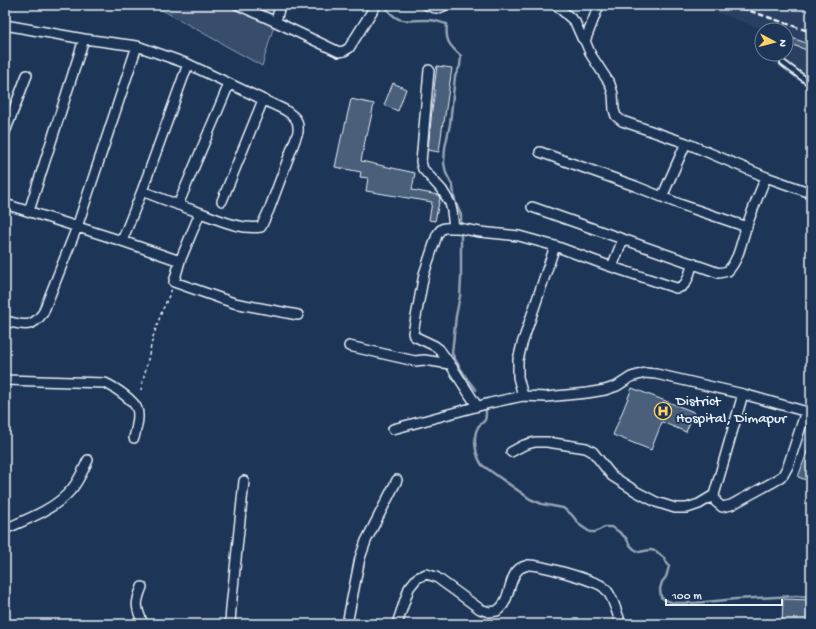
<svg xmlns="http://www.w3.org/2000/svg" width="816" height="629" viewBox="0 0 816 629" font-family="'Gochi Hand',sans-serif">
  <rect width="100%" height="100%" fill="#1d3557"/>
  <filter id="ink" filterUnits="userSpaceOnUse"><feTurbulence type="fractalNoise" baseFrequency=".025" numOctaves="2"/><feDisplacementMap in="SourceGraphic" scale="8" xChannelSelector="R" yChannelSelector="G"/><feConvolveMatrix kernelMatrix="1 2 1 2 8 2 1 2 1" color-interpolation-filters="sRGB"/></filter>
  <g filter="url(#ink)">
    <path fill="#2a4162" d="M 696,5 L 811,5 L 811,90 L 769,60 L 771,54 L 786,54 L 786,30 L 765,30 Z"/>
    <path fill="#374d6c" stroke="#909fb2" d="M 153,5 L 280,5 L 262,66 Z"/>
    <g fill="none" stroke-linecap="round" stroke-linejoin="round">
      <path stroke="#95a4b5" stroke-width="2.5" d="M 384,5 C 399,27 407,19 429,20 C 435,20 441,23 447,24 C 445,41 449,45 461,56 L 460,66 L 455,76 L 450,124 L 445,148 L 444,163 L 446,173 L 453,187 L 455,201 L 461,215 L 461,226
        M 461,231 L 461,279 L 460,296 L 456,316 L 452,353 L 456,361 L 467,379 L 476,390
        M 486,410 C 486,413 486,418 485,420 C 483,423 480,424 478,427 C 472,438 476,456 482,465 L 530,499 L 542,504 L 563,508 L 571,514 L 581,526 L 590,532 L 595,532 L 605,527 L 611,527 L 618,531 L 626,538 L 630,545 L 634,549 L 639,552 L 650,550 L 656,551 L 664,558 L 669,566 L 668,570 L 666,577 L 662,582 L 660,589 L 661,597 L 665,600 L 674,603 L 695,603 L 736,599 L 796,596 L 811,597"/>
    </g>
    <path fill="#495e7a" stroke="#e8f1f8" d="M 792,38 L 809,44 L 807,50 L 790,44 Z
      M 437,66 L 452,68 L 444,122 L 443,122 L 439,152 L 428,150 L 432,110 L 435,90 L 434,89 Z
      M 393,83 L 406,89 L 398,111 L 384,105 Z
      M 351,99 L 374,104 L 367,136 L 366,136 L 361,161 L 415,173 L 412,190 L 438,195 L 440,198 L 435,221 L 429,220 L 432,202 L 366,191 L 368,178 L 360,177 L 361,172 L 335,167 L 342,134 L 343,134 Z
      M 632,388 L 694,412 L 686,432 L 662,422 L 651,450 L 613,435 Z
      M 810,444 L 811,444 L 811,477 L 809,481 L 798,477 Z
      M 783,599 L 811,600 L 811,624 L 782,624 Z"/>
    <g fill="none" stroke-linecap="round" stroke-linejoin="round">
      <defs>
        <path id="lane" d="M 783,63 L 811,84"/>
        <path id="street" d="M 238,5 L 276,22 L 339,52 L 344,51 L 349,48 L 376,5
          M 427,5 C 434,8 439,10 445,5
          M 556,5 L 575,22 L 582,38 L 585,41 L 591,55 L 610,84 L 613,94 L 614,110 L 616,116 L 622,121 L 686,143 L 766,177
          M 276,22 L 280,5
          M 5,25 L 84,39 L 137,46 L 160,54 L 188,64 L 285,110 C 295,117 299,119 298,132 L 269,210 L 261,227 C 240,230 220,220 201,213 C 181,206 162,199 142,191 L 122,241
          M 585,41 L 599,5
          M 429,70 L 421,162 L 423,169 L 442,190 L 450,203 L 452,211 L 454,228 L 458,228 L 480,232 L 519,236 L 555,246 L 609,266 L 676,288 C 688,288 689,273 693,263
          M 5,132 L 27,75
          M 540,152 L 635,186 L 682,205 L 747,227
          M 142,191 L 188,64
          M 662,197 L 686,143
          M 222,201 L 263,100
          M 5,204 L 122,241 L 180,261
          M 178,205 L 229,84
          M 532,207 L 719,273 L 728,271 C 739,259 741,243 746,228 C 752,211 759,194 766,177 L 811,193
          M 29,211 L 84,39
          M 200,213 L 180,261 L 174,282 L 234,303 L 298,315
          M 454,228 C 445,228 442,226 437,235 L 424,274 L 413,333 L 414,336 L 435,346 L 439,349 L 450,364 L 477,406
          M 612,267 L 623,239
          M 5,321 C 23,324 30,330 43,313 L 77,227 L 137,46
          M 349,346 L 406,359 L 415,361 L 424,360 L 450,364
          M 5,380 L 105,383 C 114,387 134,400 137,409 C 140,417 136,429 134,438
          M 743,394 L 714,495 L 716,502 L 722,507 L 731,505 L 775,481 L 783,475 L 788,466 L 806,411
          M 523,396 L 518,377 L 518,360 L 522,344 L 555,246
          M 393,429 L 490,403 L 523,396 L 546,397 L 587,393 L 605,390 L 617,386 L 631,377 L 645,373 L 656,374 L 743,394 L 811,413
          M 511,452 L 524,445 L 535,442 L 547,442 L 586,448 L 593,452 L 612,476 L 637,492 L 656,502 L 675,508 L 687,508 L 699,504 L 714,495
          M 5,529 C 28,519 55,509 71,490 C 79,481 83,470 88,460
          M 142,587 C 135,604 136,607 143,624
          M 230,624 L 231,608 L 244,481
          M 347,624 L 360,558 L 366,541 L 397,480
          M 397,624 L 409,588 L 417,578 L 426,574 L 436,577 L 480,609 L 489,612 L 497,611 C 499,609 502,607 503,605 C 510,595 510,576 519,569 C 521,567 526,566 528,565 C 539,564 592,580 602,586 C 612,593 615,608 619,618"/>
      </defs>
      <use href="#lane" stroke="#e8f1f8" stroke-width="8"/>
      <use href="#street" stroke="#e8f1f8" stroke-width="12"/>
      <path stroke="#e8f1f8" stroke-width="1.5" stroke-dasharray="3 3" stroke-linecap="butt" d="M 141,390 L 153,337 L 162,311 L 172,289"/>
      <use href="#lane" stroke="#1d3557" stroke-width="4.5"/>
      <use href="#street" stroke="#1d3557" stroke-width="9"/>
      <path stroke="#e8f1f8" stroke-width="2.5" stroke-dasharray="6 3" stroke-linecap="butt" d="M 733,5 L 811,32"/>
    </g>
  </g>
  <defs>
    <symbol id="hospital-ring" viewBox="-11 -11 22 22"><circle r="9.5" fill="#1d3557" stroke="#ffd166" stroke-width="1.5"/><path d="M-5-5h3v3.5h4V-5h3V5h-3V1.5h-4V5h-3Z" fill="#ffd166"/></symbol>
  </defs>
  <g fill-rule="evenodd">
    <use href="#hospital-ring" x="653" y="401" width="20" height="20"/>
  </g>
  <g text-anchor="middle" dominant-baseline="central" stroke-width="3.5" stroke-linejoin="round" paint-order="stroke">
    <g font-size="15" fill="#e8f1f8" stroke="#1d3557" text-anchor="start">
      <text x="676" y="402">District<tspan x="676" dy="17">Hospital, Dimapur</tspan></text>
    </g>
  </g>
  <rect width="816" height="629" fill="none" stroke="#1d3557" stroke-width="20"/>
  <rect x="10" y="10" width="796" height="609" fill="none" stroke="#e8f1f8" stroke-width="1.5" filter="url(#ink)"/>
  <g transform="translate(774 42) rotate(97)"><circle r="19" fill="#1d3557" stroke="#6e8097"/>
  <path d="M0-3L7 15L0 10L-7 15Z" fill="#ffd166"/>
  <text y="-6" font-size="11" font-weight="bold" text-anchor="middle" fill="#e8f1f8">N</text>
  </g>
  <path d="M666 599v6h116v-6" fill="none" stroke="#e8f1f8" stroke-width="2"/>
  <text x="672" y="599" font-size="12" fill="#e8f1f8" stroke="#1d3557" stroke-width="3" paint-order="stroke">100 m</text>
</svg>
